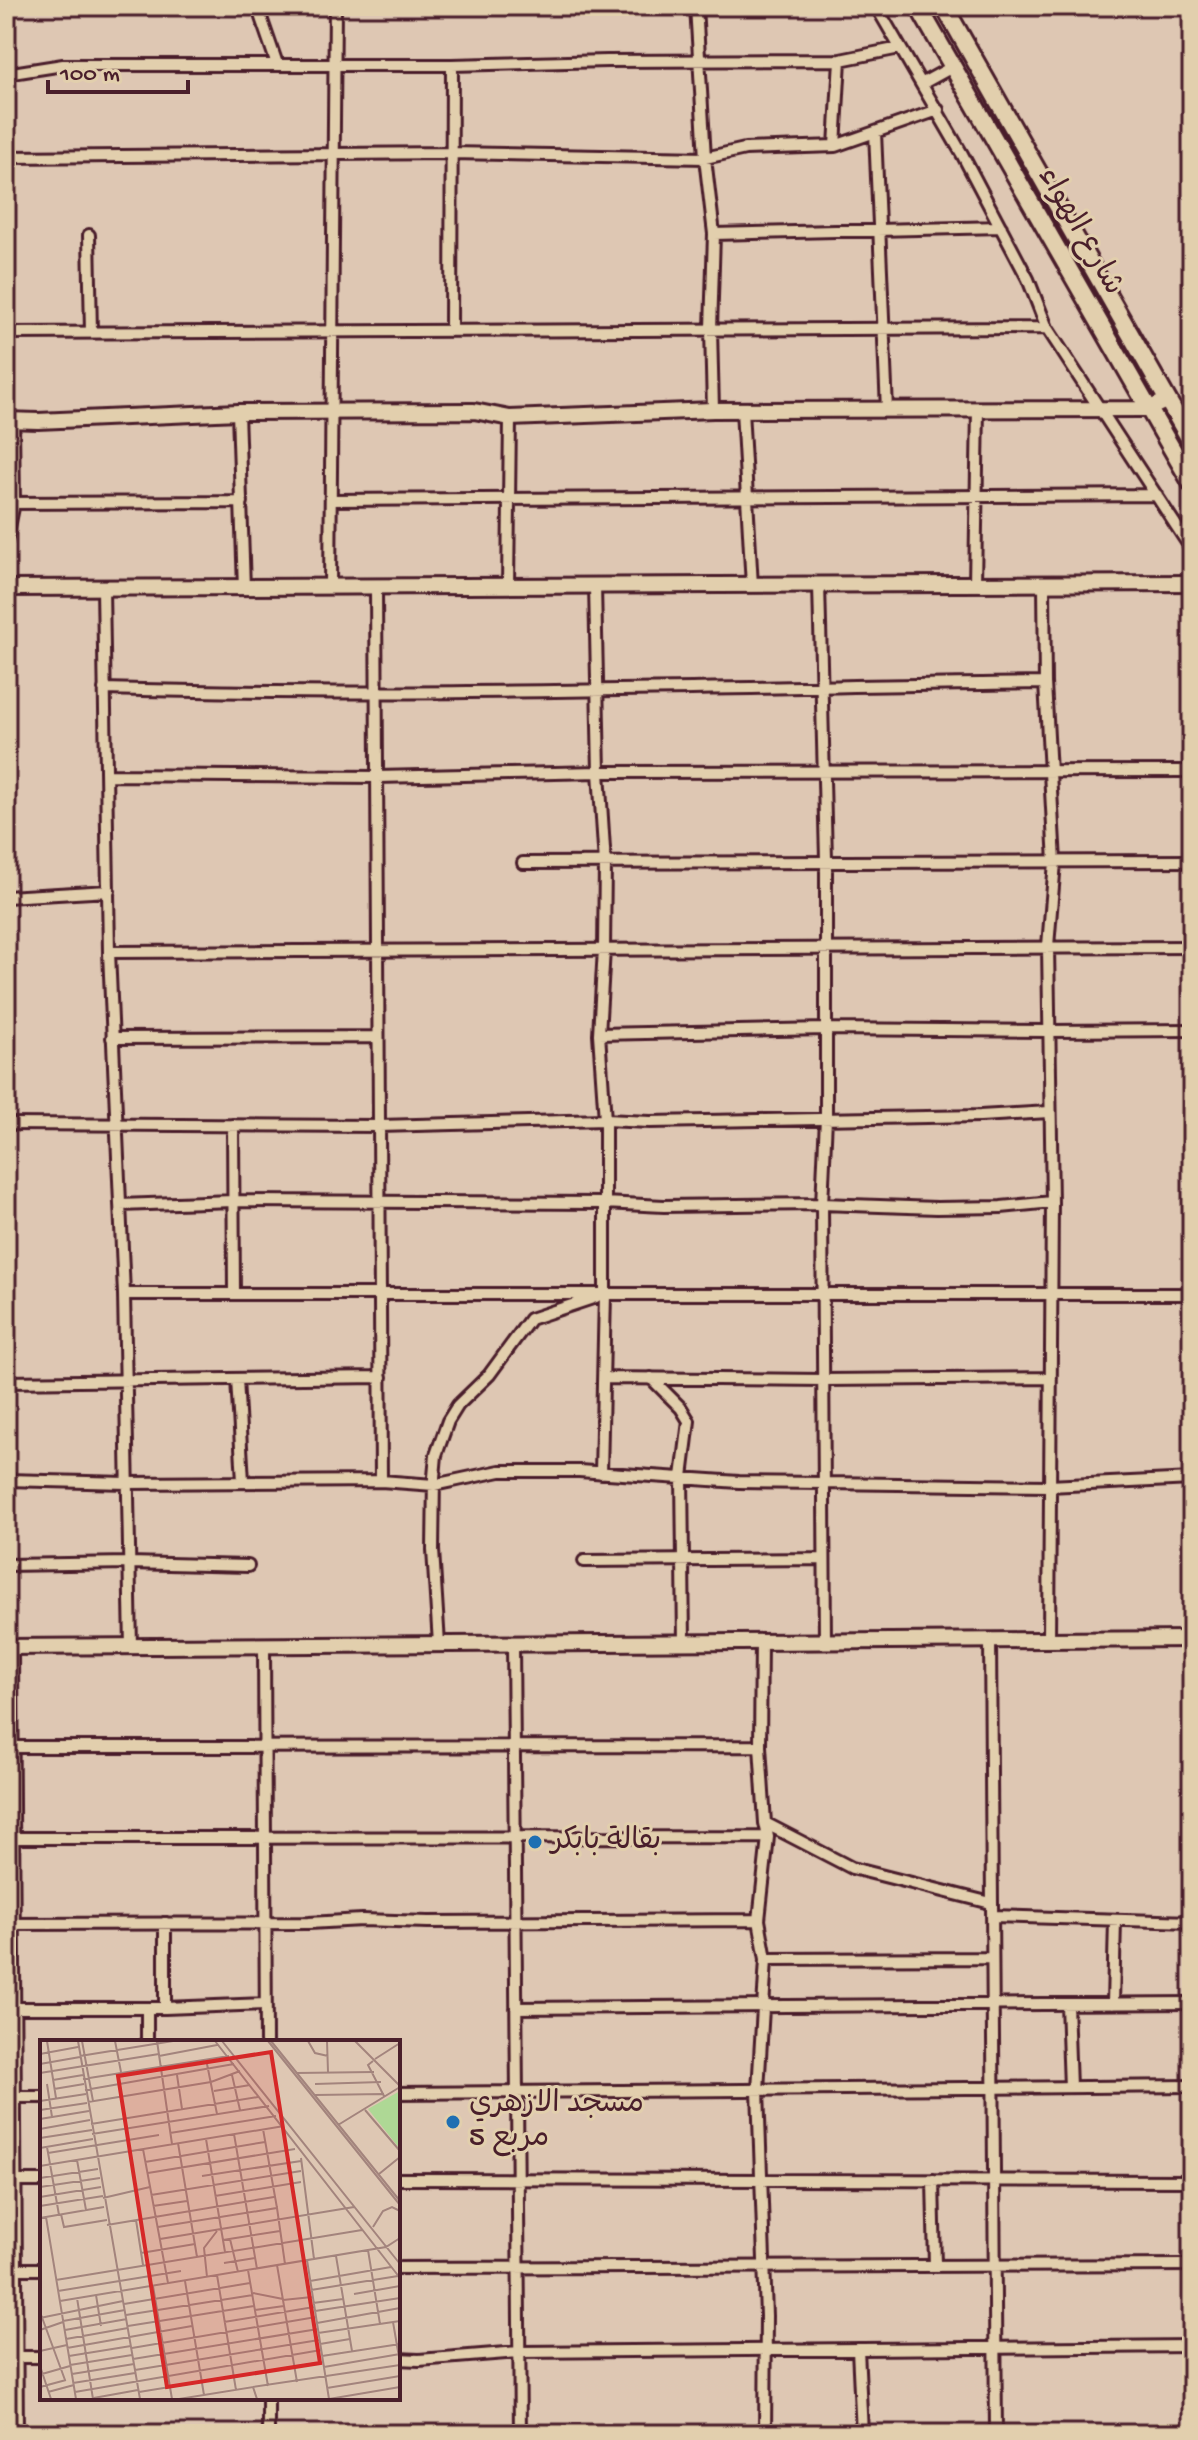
<svg xmlns="http://www.w3.org/2000/svg" width="1198" height="2440" viewBox="0 0 1198 2440" font-family="'Gochi Hand','Playpen Sans Arabic',sans-serif">
  <rect width="100%" height="100%" fill="#dec7b3"/>
  <filter id="ink" filterUnits="userSpaceOnUse"><feTurbulence type="fractalNoise" baseFrequency=".0125" numOctaves="2"/><feDisplacementMap in="SourceGraphic" scale="16" xChannelSelector="R" yChannelSelector="G"/><feConvolveMatrix kernelMatrix="1 2 1 2 8 2 1 2 1" color-interpolation-filters="sRGB"/></filter>
  <g filter="url(#ink)">
    <g fill="none" stroke-linecap="round" stroke-linejoin="round">
      <defs>
        <path id="street" d="M 257,6 L 277,64
          M 696,6 L 705,158 L 714,234 L 711,329 L 713,410
          M 876,6 L 962,154 L 1028,279 L 1047,328 L 1192,550
          M 6,74 L 63,65 L 452,65 L 607,61 L 840,60 L 900,48
          M 923,83 L 952,67
          M 875,132 L 887,410
          M 835,146 L 840,60
          M 6,157 L 451,153 L 705,158 L 745,149 L 835,146 L 938,110
          M 714,234 L 1001,227
          M 89,235 L 91,332
          M 451,331 L 452,65
          M 6,333 L 1047,328
          M 742,410 L 752,586
          M 238,412 L 244,588
          M 331,500 L 1157,495
          M 6,503 L 242,502
          M 6,542 L 14,503 L 13,421
          M 975,584 L 978,409
          M 1044,584 L 1045,683 L 1055,862 L 1048,946 L 1052,1202
          M 819,585 L 826,859 L 826,1118 L 822,1204 L 825,1641
          M 508,586 L 510,418
          M 595,586 L 599,772 L 605,864 L 604,949 L 599,1034 L 605,1120 L 605,1294 L 601,1473
          M 330,587 L 335,6
          M 376,587 L 381,1481
          M 103,588 L 109,952 L 124,1294 L 131,1647
          M 104,689 C 417,698 732,687 1045,683
          M 108,775 L 377,777 L 599,772 L 1192,771
          M 523,863 L 1192,861
          M 6,897 L 109,891
          M 109,952 L 1192,947
          M 599,1034 L 826,1029 L 1048,1031 L 1192,1030
          M 112,1038 L 378,1037
          M 6,1124 L 379,1126 L 605,1120 L 650,1122 L 980,1116 L 1049,1112
          M 233,1125 L 234,1293
          M 120,1205 L 233,1201 L 604,1203 L 664,1206 L 822,1204 L 937,1208 L 1001,1207 L 1052,1202 L 1049,1640
          M 124,1294 L 1192,1294
          M 604,1378 L 824,1380 L 1051,1378
          M 651,1378 L 681,1408 L 689,1421 L 682,1477 L 684,1642
          M 237,1379 L 243,1481
          M 6,1382 L 381,1377
          M 6,1480 L 127,1483 L 381,1481 L 434,1485 L 500,1471 L 579,1471 L 739,1482 L 824,1483 L 1049,1486 L 1192,1479
          M 584,1561 L 824,1559
          M 6,1565 L 129,1563 L 248,1566
          M 990,1640 L 996,2434
          M 761,1642 L 760,1746 L 765,1823 L 768,1837 L 759,1920 L 766,1959 L 758,2090 L 766,2316 L 765,2434
          M 439,1644 L 433,1550 L 434,1477 L 436,1455 L 448,1421 L 458,1405 L 489,1375 L 530,1319 L 596,1297
          M 513,1644 L 520,2434
          M 264,1646 L 266,2042
          M 12,1647 L 17,2434
          M 6,1747 L 760,1746
          M 765,1823 L 852,1868 L 991,1903
          M 6,1838 L 768,1837
          M 992,1916 L 1192,1922
          M 6,1924 L 309,1923 L 362,1920 L 428,1922 L 759,1920
          M 766,1959 L 992,1958
          M 1067,2004 L 1070,2087
          M 1113,2004 L 1115,1920
          M 6,2008 L 165,2008 L 265,2004
          M 165,2008 L 165,1923
          M 516,2008 L 1192,2003
          M 147,2042 L 147,2008
          M 398,2093 L 1192,2086
          M 6,2097 L 42,2097
          M 398,2179 L 1192,2181
          M 933,2180 L 935,2266
          M 6,2181 L 42,2181
          M 398,2268 L 1192,2265
          M 6,2269 L 42,2269
          M 858,2349 L 862,2434
          M 6,2357 L 42,2357
          M 398,2359 L 419,2360 L 519,2352 L 1192,2346
          M 268,2398 L 268,2434
          M 1140,2434 L 1192,2433"/>
        <path id="secondary" d="M 6,420 L 38,421 L 238,412 L 474,411 L 510,418 L 713,410 L 1148,409 L 1168,400
          M 6,588 L 1192,583
          M 6,1647 L 1192,1639"/>
        <path id="primary" d="M 918,6 L 1192,484
          M 944,6 L 1192,443"/>
      </defs>
      <use href="#street" stroke="#4a1f2b" stroke-width="16"/>
      <use href="#secondary" stroke="#4a1f2b" stroke-width="20"/>
      <use href="#primary" stroke="#4a1f2b" stroke-width="22"/>
      <use href="#street" stroke="#e2cfad" stroke-width="10"/>
      <use href="#secondary" stroke="#e2cfad" stroke-width="14"/>
      <use href="#primary" stroke="#e2cfad" stroke-width="16"/>
    </g>
  </g>
  <g fill="#1f6fb2" stroke="#e2cfad" stroke-width="3">
    <circle cx="535" cy="1842" r="8"/>
    <circle cx="453" cy="2122" r="8"/>
  </g>
  <g text-anchor="middle" dominant-baseline="central" stroke-width="6" stroke-linejoin="round" paint-order="stroke">
    <g font-size="30" fill="#4a1f2b" stroke="#e2cfad">
      <text transform="translate(1079 232) rotate(60)">شارع الهواء</text>
    </g>
    <g font-size="30" fill="#4a1f2b" stroke="#e2cfad" text-anchor="start">
      <text x="551" y="1842">بقالة بابكر</text>
      <text x="469" y="2105">مسجد الازهري<tspan x="469" dy="34">مربع 5</tspan></text>
    </g>
  </g>
  <g transform="translate(40 2040)">
    <rect width="360" height="360" fill="#dec7b3"/>
    <path d="M 360,51 L 360,109 L 328,69 Z" fill="#aed895"/>
    <path fill="none" stroke="#a3847d" stroke-width="2" d="M 7,1 L 16,58M 38,1 L 100,359M 42,1 L 53,61M 75,1 L 81,32M 117,1 L 132,104M 175,1 L 360,238M 182,1 L 360,224M 228,1 L 360,165M 231,1 L 360,161M 268,1 L 275,13 L 288,16M 287,1 L 288,32M 315,1 L 360,46M 0,14 L 38,7M 40,16 L 133,1M 119,16 L 177,5M 166,19 L 177,74M 335,19 L 360,3M 333,21 L 328,25 L 344,56M 0,24 L 40,17M 0,33 L 119,14M 256,33 L 334,32M 137,35 L 142,69M 192,35 L 200,70M 43,39 L 189,16M 13,40 L 43,35M 7,44 L 12,77M 275,44 L 341,42M 14,49 L 44,44M 45,50 L 194,24M 174,51 L 210,45M 275,55 L 344,54M 0,61 L 46,54M 48,62 L 171,42 L 200,31M 0,70 L 47,63M 325,70 L 360,111M 0,79 L 49,71M 51,84 L 218,57M 298,85 L 360,47M 0,89 L 50,80M 223,89 L 237,168M 130,93 L 236,76M 52,94 L 229,66M 194,94 L 217,229M 0,98 L 52,90M 166,99 L 185,212M 138,103 L 157,217M 7,107 L 19,175M 0,108 L 53,99M 103,109 L 128,243M 8,113 L 119,95M 261,118 L 274,219M 37,120 L 46,170M 105,122 L 225,102M 0,126 L 244,86M 108,133 L 255,109M 339,134 L 360,117M 162,136 L 261,121M 0,138 L 58,129M 0,147 L 60,138M 111,155 L 261,131M 175,156 L 261,142M 0,157 L 61,147M 63,158 L 110,147M 0,166 L 63,156M 113,166 L 147,161M 21,174 L 24,187 L 67,180M 6,177 L 36,359M 0,178 L 64,167M 96,180 L 103,225M 67,185 L 234,157M 118,187 L 237,168 L 245,224M 333,187 L 343,171 L 352,167 L 360,171M 120,199 L 314,167M 190,199 L 198,232M 183,200 L 240,191M 328,210 L 340,284M 101,213 L 155,204M 296,216 L 312,311M 267,220 L 289,359M 184,223 L 215,218M 237,225 L 257,342M 208,230 L 228,346M 177,235 L 196,350M 167,237 L 164,208 L 177,191M 16,240 L 322,190M 145,241 L 164,355M 270,241 L 351,227M 113,246 L 132,359M 271,250 L 358,236M 18,251 L 141,231M 213,253 L 243,259M 314,254 L 360,246M 56,255 L 61,286M 37,258 L 53,359M 243,260 L 272,257M 20,261 L 346,207 L 360,198M 273,263 L 303,259M 84,264 L 210,243M 215,270 L 244,266M 275,271 L 360,258M 0,272 L 25,340M 86,275 L 213,255M 0,278 L 83,261M 23,281 L 85,270M 184,282 L 274,267M 353,282 L 360,323M 277,283 L 360,268M 88,286 L 214,266M 0,290 L 23,282M 25,290 L 87,279M 278,293 L 360,281M 26,299 L 88,288M 280,304 L 310,299M 27,308 L 152,286M 92,308 L 276,277M 0,311 L 27,305M 29,316 L 91,306M 282,316 L 360,304M 93,319 L 278,289M 30,325 L 92,315M 0,326 L 11,359M 284,327 L 360,314M 95,330 L 279,300M 2,334 L 30,326M 32,334 L 94,324M 33,343 L 95,333M 0,347 L 26,340M 213,347 L 360,325M 287,348 L 360,336M 8,352 L 34,345M 35,352 L 281,310M 99,352 L 283,322M 48,359 L 98,350M 139,359 L 213,347 L 217,359M 289,359 L 360,347"/>
    <path fill="#d62828" fill-opacity="0.15" stroke="#d62828" stroke-width="4" d="M 231,12 L 280,323 L 127,347 L 78,36 Z"/>
    <rect width="360" height="360" fill="none" stroke="#4a1f2b" stroke-width="4"/>
  </g>
  <rect width="1198" height="2440" fill="none" stroke="#e2cfad" stroke-width="32"/>
  <rect x="16" y="16" width="1166" height="2408" fill="none" stroke="#4a1f2b" stroke-width="3" filter="url(#ink)"/>
  <path d="M48 80v12h140v-12" fill="none" stroke="#4a1f2b" stroke-width="4"/>
  <text x="60" y="80" font-size="24" fill="#4a1f2b" stroke="#e2cfad" stroke-width="6" paint-order="stroke">100 m</text>
</svg>
